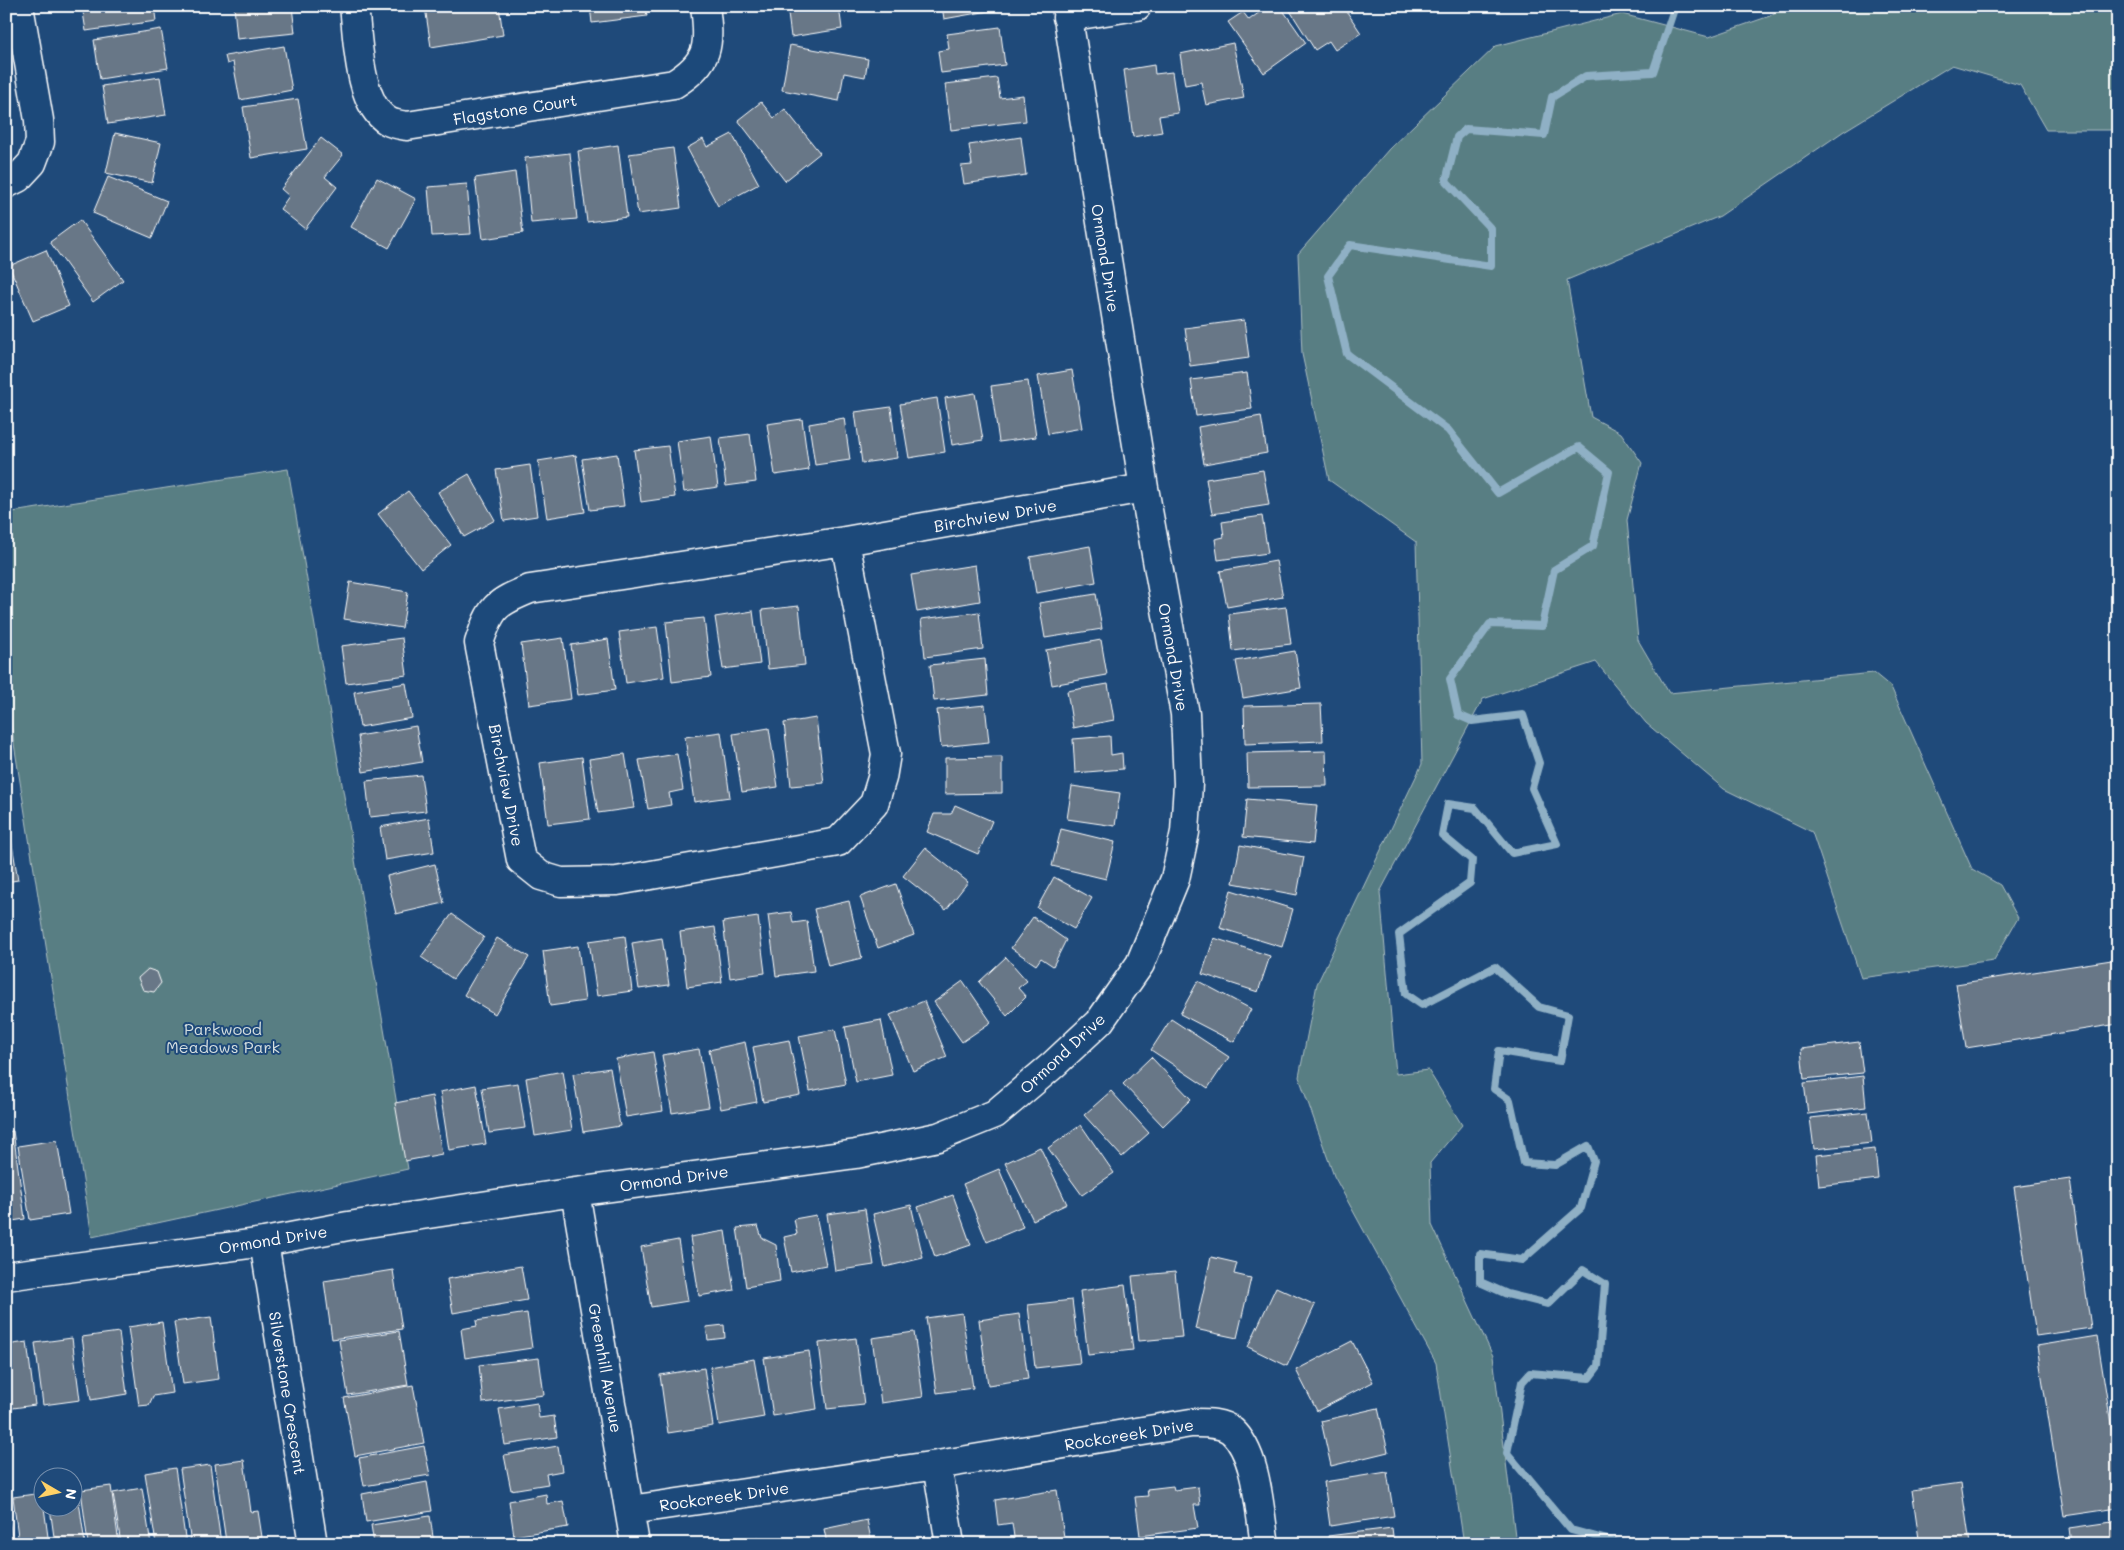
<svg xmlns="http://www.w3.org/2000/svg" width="2124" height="1550" viewBox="0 0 2124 1550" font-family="Mali,sans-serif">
  <rect width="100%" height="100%" fill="#1f4a7a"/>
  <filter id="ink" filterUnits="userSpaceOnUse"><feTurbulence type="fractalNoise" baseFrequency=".02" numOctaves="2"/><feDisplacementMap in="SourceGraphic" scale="10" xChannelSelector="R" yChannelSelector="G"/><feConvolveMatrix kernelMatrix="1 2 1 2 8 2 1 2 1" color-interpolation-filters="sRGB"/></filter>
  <g filter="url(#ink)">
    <path fill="#597e83" stroke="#acbec1" d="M 1783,6 L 2118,6 L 2118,130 L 2046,130 L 2020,85 L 1952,65 L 1844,131 L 1720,216 L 1567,280 L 1591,417 L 1621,433 L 1642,463 L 1627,520 L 1638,640 L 1669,693 L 1874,673 L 1891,687 L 1972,869 L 2000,885 L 2018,918 L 1994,960 L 1861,978 L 1812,832 L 1724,789 L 1646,723 L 1596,662 L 1483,699 L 1380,892 L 1396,1074 L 1428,1070 L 1462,1125 L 1430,1163 L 1432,1225 L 1493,1356 L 1516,1544 L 1464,1544 L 1436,1363 L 1334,1176 L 1299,1077 L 1317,984 L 1422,764 L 1416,542 L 1329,480 L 1302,354 L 1298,254 L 1389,149 L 1496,46 L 1622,14 L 1709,37 L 1770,16 Z
      M 288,469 L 408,1169 L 92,1237 L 6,693 L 6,513 Z"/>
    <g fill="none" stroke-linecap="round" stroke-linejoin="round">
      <path stroke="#8fb0c5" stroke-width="8" d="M 1622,1544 L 1571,1530 L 1507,1453 L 1522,1382 L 1530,1373 L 1589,1378 L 1598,1366 L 1605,1284 L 1583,1270 L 1548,1304 L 1507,1294 L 1480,1282 L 1480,1254 L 1522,1260 L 1581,1208 L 1594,1161 L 1588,1146 L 1555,1165 L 1524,1163 L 1510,1100 L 1494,1089 L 1499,1051 L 1560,1061 L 1568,1015 L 1539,1007 L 1495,967 L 1422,1005 L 1406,994 L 1399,934 L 1470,883 L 1472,860 L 1442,835 L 1448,804 L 1475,808 L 1512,853 L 1557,844 L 1532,788 L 1539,763 L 1523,715 L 1472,721 L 1458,715 L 1450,679 L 1490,624 L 1542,626 L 1554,570 L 1593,546 L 1609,472 L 1579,447 L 1498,493 L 1448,430 L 1347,354 L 1328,276 L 1350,245 L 1491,266 L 1491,229 L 1446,181 L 1457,137 L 1466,129 L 1544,135 L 1552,97 L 1586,76 L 1653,72 L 1675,6"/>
    </g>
    <path fill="#677787" stroke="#fff" d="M 82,6 L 154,6 L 156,21 L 86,31 Z
      M 234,6 L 292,6 L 295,33 L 237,39 Z
      M 499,6 L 503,35 L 431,47 L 425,7 Z
      M 590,6 L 645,6 L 647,16 L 592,23 Z
      M 787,6 L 839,6 L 842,29 L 791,37 Z
      M 942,6 L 1000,6 L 1000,9 L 944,19 Z
      M 1268,6 L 1280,6 L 1306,43 L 1264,73 L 1228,22 L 1243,12 L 1249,20 Z
      M 1287,6 L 1343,6 L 1361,33 L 1335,50 L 1329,41 L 1315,50 Z
      M 1000,27 L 1005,65 L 941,73 L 938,51 L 949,49 L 947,34 Z
      M 161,29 L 168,68 L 100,79 L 94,40 Z
      M 1233,43 L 1244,98 L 1206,105 L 1201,82 L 1185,85 L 1180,54 Z
      M 790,45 L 868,59 L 865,77 L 844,73 L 839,101 L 782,90 Z
      M 284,46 L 292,90 L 240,100 L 233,62 L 227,64 L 225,56 Z
      M 1154,65 L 1155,74 L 1172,72 L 1178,113 L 1159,116 L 1162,132 L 1133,137 L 1124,70 Z
      M 160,77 L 166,115 L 108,124 L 102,86 Z
      M 997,78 L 1000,98 L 1023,95 L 1026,121 L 951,130 L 945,84 Z
      M 298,99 L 307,149 L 251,158 L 243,107 Z
      M 761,102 L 774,118 L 785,109 L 820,153 L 785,181 L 738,120 Z
      M 115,133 L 161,143 L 152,183 L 106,173 Z
      M 732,134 L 759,184 L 718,206 L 687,148 L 703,139 L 707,147 Z
      M 1021,137 L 1026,175 L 964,184 L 961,166 L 972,165 L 969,145 Z
      M 321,138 L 343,155 L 325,177 L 337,187 L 305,229 L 280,209 L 289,196 L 281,189 Z
      M 618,145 L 627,217 L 587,222 L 578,151 Z
      M 673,148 L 681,208 L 638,214 L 629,154 Z
      M 570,153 L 577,219 L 531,223 L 525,158 Z
      M 515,172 L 523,233 L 483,239 L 475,178 Z
      M 108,177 L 167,201 L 152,238 L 93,213 Z
      M 377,178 L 416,199 L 389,248 L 351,227 Z
      M 467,184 L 471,234 L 432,236 L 428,187 Z
      M 80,220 L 123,280 L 93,302 L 50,242 Z
      M 46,250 L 69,306 L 33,321 L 9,266 Z
      M 1244,320 L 1249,358 L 1190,366 L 1185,328 Z
      M 1072,370 L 1082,428 L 1048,434 L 1038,376 Z
      M 1247,373 L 1252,409 L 1196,416 L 1191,380 Z
      M 1028,381 L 1036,437 L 999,442 L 991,386 Z
      M 975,393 L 983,440 L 952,445 L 945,398 Z
      M 937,398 L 945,452 L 909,458 L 900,404 Z
      M 891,407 L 897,458 L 862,463 L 855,412 Z
      M 1261,416 L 1267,453 L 1204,464 L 1198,427 Z
      M 844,418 L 850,460 L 815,465 L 809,424 Z
      M 802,419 L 809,470 L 775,475 L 767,424 Z
      M 750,434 L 756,482 L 726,486 L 720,438 Z
      M 711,436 L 718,487 L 684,492 L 677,441 Z
      M 668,446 L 675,497 L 641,502 L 634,450 Z
      M 617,454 L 624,506 L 590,510 L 582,459 Z
      M 576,455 L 585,512 L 547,518 L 538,461 Z
      M 530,465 L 537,516 L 504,521 L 496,470 Z
      M 1263,470 L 1269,505 L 1212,514 L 1206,479 Z
      M 469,474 L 495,520 L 464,537 L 438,492 Z
      M 408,491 L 451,545 L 421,569 L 378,514 Z
      M 1262,516 L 1268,553 L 1218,560 L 1215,539 L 1224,537 L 1222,522 Z
      M 1090,546 L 1096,582 L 1036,593 L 1030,557 Z
      M 1276,561 L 1283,597 L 1227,607 L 1220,571 Z
      M 975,565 L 980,601 L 917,612 L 911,575 Z
      M 350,582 L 408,592 L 402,628 L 344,619 Z
      M 1096,594 L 1102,629 L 1045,638 L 1039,603 Z
      M 799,606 L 805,665 L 768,669 L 762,610 Z
      M 1286,607 L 1291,644 L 1233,651 L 1229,614 Z
      M 753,611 L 760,664 L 723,669 L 715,617 Z
      M 979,612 L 983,649 L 925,657 L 921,619 Z
      M 704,618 L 711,677 L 672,682 L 666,622 Z
      M 657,627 L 664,677 L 626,683 L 619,632 Z
      M 402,638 L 407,675 L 346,683 L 341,646 Z
      M 563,638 L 571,699 L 529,705 L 521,644 Z
      M 608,639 L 615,690 L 578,695 L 571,645 Z
      M 1101,640 L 1107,675 L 1052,685 L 1046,650 Z
      M 1295,651 L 1301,688 L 1243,698 L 1236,661 Z
      M 985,659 L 988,695 L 934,701 L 930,665 Z
      M 406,683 L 412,718 L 360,727 L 354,692 Z
      M 1108,684 L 1114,720 L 1073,728 L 1067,691 Z
      M 1321,704 L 1323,741 L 1245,744 L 1244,706 Z
      M 985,705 L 989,742 L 941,747 L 937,710 Z
      M 816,718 L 824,783 L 791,786 L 784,723 Z
      M 416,726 L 422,762 L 363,772 L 358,736 Z
      M 769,728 L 778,787 L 742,792 L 733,734 Z
      M 721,732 L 730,797 L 694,802 L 685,737 Z
      M 1110,736 L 1111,755 L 1122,753 L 1123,769 L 1075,773 L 1073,739 Z
      M 1326,751 L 1327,786 L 1248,787 L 1247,753 Z
      M 625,754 L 634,808 L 598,813 L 589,759 Z
      M 677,754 L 683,790 L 669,793 L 671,805 L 648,809 L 639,760 Z
      M 582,757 L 590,819 L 548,824 L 540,763 Z
      M 1002,757 L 1002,793 L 945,794 L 945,758 Z
      M 421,775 L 426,811 L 370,817 L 366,781 Z
      M 1072,786 L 1120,793 L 1115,826 L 1067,819 Z
      M 1247,799 L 1317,805 L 1313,844 L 1243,837 Z
      M 955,805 L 992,821 L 978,854 L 927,832 L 934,814 L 951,814 Z
      M 6,808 L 18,880 L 6,882 Z
      M 429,818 L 434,852 L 385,860 L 380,827 Z
      M 1061,829 L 1115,842 L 1106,879 L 1052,866 Z
      M 1240,845 L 1304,857 L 1297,895 L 1233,883 Z
      M 925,848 L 968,882 L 946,910 L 903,876 Z
      M 435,864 L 444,903 L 396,914 L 387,876 Z
      M 1054,877 L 1092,898 L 1074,929 L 1037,908 Z
      M 896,884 L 914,935 L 878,948 L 860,897 Z
      M 1231,890 L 1293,909 L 1282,947 L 1220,928 Z
      M 849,901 L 862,958 L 828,966 L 814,909 Z
      M 791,912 L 793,923 L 807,921 L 814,971 L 776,976 L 768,915 Z
      M 452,914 L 484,937 L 453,979 L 421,957 Z
      M 758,917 L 765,973 L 730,978 L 723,922 Z
      M 1033,917 L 1066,940 L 1053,966 L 1041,958 L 1036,965 L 1011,948 Z
      M 715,927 L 722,982 L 687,987 L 680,932 Z
      M 625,936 L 632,991 L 597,996 L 589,941 Z
      M 497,938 L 529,957 L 495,1014 L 464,995 Z
      M 662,938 L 669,985 L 639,989 L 632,943 Z
      M 1214,938 L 1270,956 L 1258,992 L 1202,974 Z
      M 578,946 L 585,1001 L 550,1006 L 543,951 Z
      M 1006,957 L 1027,981 L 1018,988 L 1026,997 L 1007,1016 L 979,982 Z
      M 2118,959 L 2118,1024 L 1966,1048 L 1956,984 Z
      M 148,969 L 157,972 L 161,983 L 154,992 L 143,990 L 138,978 Z
      M 963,981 L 991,1022 L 962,1042 L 934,1002 Z
      M 1198,981 L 1251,1009 L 1234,1042 L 1180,1014 Z
      M 924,1001 L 947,1057 L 913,1071 L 890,1015 Z
      M 1171,1019 L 1229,1057 L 1208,1088 L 1151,1050 Z
      M 881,1020 L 892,1075 L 856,1082 L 845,1027 Z
      M 835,1029 L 846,1084 L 810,1091 L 799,1036 Z
      M 789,1040 L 800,1095 L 763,1102 L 753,1047 Z
      M 745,1042 L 757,1102 L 721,1109 L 709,1050 Z
      M 1859,1042 L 1863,1073 L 1804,1079 L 1801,1049 Z
      M 699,1049 L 709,1107 L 672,1113 L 662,1055 Z
      M 653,1052 L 663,1111 L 626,1117 L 616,1059 Z
      M 1151,1057 L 1191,1099 L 1163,1126 L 1123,1084 Z
      M 610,1068 L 620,1126 L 583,1132 L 573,1074 Z
      M 563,1071 L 572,1130 L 535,1136 L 526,1078 Z
      M 1863,1076 L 1866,1107 L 1808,1114 L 1804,1083 Z
      M 518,1083 L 525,1128 L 489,1133 L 482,1088 Z
      M 476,1085 L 486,1144 L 449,1150 L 440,1092 Z
      M 1111,1091 L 1149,1133 L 1122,1157 L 1084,1115 Z
      M 432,1096 L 442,1154 L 405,1161 L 395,1103 Z
      M 1868,1112 L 1872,1143 L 1814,1149 L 1810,1118 Z
      M 1081,1125 L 1114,1173 L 1082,1195 L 1048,1148 Z
      M 13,1131 L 25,1219 L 6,1222 L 6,1132 Z
      M 57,1140 L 69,1214 L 30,1220 L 18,1146 Z
      M 1040,1147 L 1067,1204 L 1033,1220 L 1005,1163 Z
      M 1875,1149 L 1878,1179 L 1819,1186 L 1816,1155 Z
      M 999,1169 L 1023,1227 L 987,1242 L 963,1184 Z
      M 2070,1179 L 2091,1328 L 2036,1336 L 2014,1187 Z
      M 953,1195 L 971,1245 L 935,1257 L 918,1207 Z
      M 911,1205 L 923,1258 L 885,1267 L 873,1214 Z
      M 865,1209 L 874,1265 L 835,1271 L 827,1214 Z
      M 816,1215 L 826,1265 L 791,1272 L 784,1237 L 797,1234 L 794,1219 Z
      M 758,1226 L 762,1238 L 776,1245 L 780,1281 L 746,1287 L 737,1228 Z
      M 725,1231 L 734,1290 L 699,1296 L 690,1237 Z
      M 678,1240 L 688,1301 L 651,1307 L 641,1247 Z
      M 1211,1257 L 1237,1263 L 1234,1274 L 1251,1278 L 1237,1338 L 1195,1329 Z
      M 521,1266 L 527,1300 L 453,1313 L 447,1279 Z
      M 393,1270 L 402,1329 L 332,1339 L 324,1281 Z
      M 1175,1272 L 1182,1337 L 1139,1341 L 1132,1276 Z
      M 1125,1285 L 1133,1350 L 1088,1355 L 1080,1291 Z
      M 1276,1287 L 1315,1305 L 1287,1366 L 1248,1347 Z
      M 1072,1300 L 1080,1363 L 1035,1368 L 1028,1305 Z
      M 527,1313 L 532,1348 L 465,1358 L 461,1329 L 477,1326 L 476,1321 Z
      M 962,1313 L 973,1388 L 937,1393 L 926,1318 Z
      M 1019,1314 L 1028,1379 L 988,1385 L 979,1320 Z
      M 211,1317 L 219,1379 L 183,1384 L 174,1322 Z
      M 162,1322 L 172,1393 L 153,1396 L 149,1405 L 139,1406 L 128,1327 Z
      M 724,1325 L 725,1338 L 708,1340 L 706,1327 Z
      M 399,1331 L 408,1385 L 348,1395 L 339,1340 Z
      M 119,1332 L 127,1394 L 91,1400 L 82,1337 Z
      M 914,1332 L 923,1397 L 881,1403 L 872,1338 Z
      M 2097,1336 L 2118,1468 L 2118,1508 L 2064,1516 L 2037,1346 Z
      M 72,1338 L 80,1400 L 43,1405 L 35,1343 Z
      M 856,1338 L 864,1405 L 827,1409 L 819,1343 Z
      M 1352,1341 L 1373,1382 L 1317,1411 L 1296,1370 Z
      M 27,1342 L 35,1405 L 6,1409 L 6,1345 Z
      M 809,1351 L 817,1409 L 773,1416 L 764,1358 Z
      M 539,1358 L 544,1395 L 483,1403 L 479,1365 Z
      M 754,1359 L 764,1417 L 719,1425 L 710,1367 Z
      M 704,1368 L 713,1426 L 668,1433 L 660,1375 Z
      M 413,1385 L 424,1443 L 355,1456 L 344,1398 Z
      M 537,1403 L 539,1418 L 554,1416 L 557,1437 L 505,1445 L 499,1409 Z
      M 1378,1408 L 1388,1452 L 1331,1466 L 1321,1421 Z
      M 424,1446 L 430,1475 L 364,1486 L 359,1458 Z
      M 558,1446 L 562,1471 L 546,1474 L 548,1484 L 511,1490 L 504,1455 Z
      M 244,1460 L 251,1512 L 258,1511 L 262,1537 L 226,1542 L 215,1464 Z
      M 210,1465 L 221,1543 L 191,1544 L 180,1469 Z
      M 175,1468 L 186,1544 L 156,1544 L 145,1473 Z
      M 1387,1472 L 1394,1516 L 1330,1526 L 1324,1482 Z
      M 427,1482 L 432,1511 L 366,1522 L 362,1494 Z
      M 1961,1483 L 1970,1544 L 1915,1544 L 1915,1540 L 1919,1539 L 1912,1490 Z
      M 111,1486 L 119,1544 L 88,1544 L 81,1490 Z
      M 1173,1486 L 1174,1490 L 1198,1487 L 1200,1505 L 1194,1505 L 1198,1528 L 1140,1536 L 1135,1497 L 1148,1496 L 1147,1489 Z
      M 77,1487 L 85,1544 L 55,1544 L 50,1508 L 72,1508 L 72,1488 Z
      M 142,1488 L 151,1544 L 121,1544 L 113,1493 Z
      M 1057,1490 L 1064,1537 L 1015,1544 L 1012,1523 L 998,1525 L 995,1500 Z
      M 42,1493 L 49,1544 L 19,1544 L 13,1497 Z
      M 546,1494 L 547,1504 L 563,1501 L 568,1527 L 514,1536 L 509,1501 Z
      M 6,1499 L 13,1544 L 6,1544 Z
      M 430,1516 L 434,1544 L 374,1544 L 371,1525 Z
      M 867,1520 L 872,1544 L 827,1544 L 824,1529 Z
      M 2118,1521 L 2118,1544 L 2071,1544 L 2069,1528 Z
      M 1392,1528 L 1394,1544 L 1329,1544 L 1328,1536 Z
      M 1195,1537 L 1196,1544 L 1151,1544 Z
      M 759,1538 L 760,1544 L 715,1544 Z"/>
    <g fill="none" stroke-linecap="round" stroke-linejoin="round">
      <defs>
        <path id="street" d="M 354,6 C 358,38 358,104 388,121 C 393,124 401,125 407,126 L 674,84 C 710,62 710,45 705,6
          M 1067,17 L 1137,6
          M 6,184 L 18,178 L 32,163 L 40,142 L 39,120 L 19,6
          M 845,541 L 886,754 L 882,778 L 874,804 L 838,842 L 617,881 L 561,882 L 541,876 L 521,860 L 479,643 C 491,607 495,603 530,589 L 845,541 L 1144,488
          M 575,1192 L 635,1544
          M 264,1242 L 313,1544
          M 6,1276 L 264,1242 L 348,1226 L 575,1192 L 856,1154 L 938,1137 L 995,1114 L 1053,1065 L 1100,1021 L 1140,964 L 1175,879 L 1185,832 L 1188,784 L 1185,714 L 1144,488 L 1066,6
          M 937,1465 L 950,1544
          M 630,1510 L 937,1465 L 1191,1423 C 1204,1423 1221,1422 1232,1431 C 1258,1455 1259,1511 1265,1544"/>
      </defs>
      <use href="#street" stroke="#fff" stroke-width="31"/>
      <use href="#street" stroke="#1f4a7a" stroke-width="28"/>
    </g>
  </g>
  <g text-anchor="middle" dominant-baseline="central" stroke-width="4" stroke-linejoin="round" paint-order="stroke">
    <g font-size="16" fill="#fff" stroke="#1f4a7a">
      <text transform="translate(515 109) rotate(-9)">Flagstone Court</text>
      <text transform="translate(1106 258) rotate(81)">Ormond Drive</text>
      <text transform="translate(995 515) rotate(-10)">Birchview Drive</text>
      <text transform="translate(1174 657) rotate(80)">Ormond Drive</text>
      <text transform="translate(507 785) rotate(79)">Birchview Drive</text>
      <text transform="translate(1062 1053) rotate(-43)">Ormond Drive</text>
      <text transform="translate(674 1178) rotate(-8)">Ormond Drive</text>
      <text transform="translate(273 1239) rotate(-9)">Ormond Drive</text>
      <text transform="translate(606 1368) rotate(80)">Greenhill Avenue</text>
      <text transform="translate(288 1393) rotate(81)">Silverstone Crescent</text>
      <text transform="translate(1129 1434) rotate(-9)">Rockcreek Drive</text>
      <text transform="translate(724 1496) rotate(-8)">Rockcreek Drive</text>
    </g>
    <g font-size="16" fill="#d6dfe0" stroke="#1f4a7a">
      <text x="223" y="1028">Parkwood<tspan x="223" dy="18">Meadows Park</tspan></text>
    </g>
  </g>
  <rect width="2124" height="1550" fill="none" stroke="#1f4a7a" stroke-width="25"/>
  <rect x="12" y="12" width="2099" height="1525" fill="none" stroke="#fff" stroke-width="2" filter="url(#ink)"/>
  <g transform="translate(58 1492) rotate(99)"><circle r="24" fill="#1f4a7a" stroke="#7992af"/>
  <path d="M0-4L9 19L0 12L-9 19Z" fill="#ffd166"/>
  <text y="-8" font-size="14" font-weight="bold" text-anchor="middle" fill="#ffffff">N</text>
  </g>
</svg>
